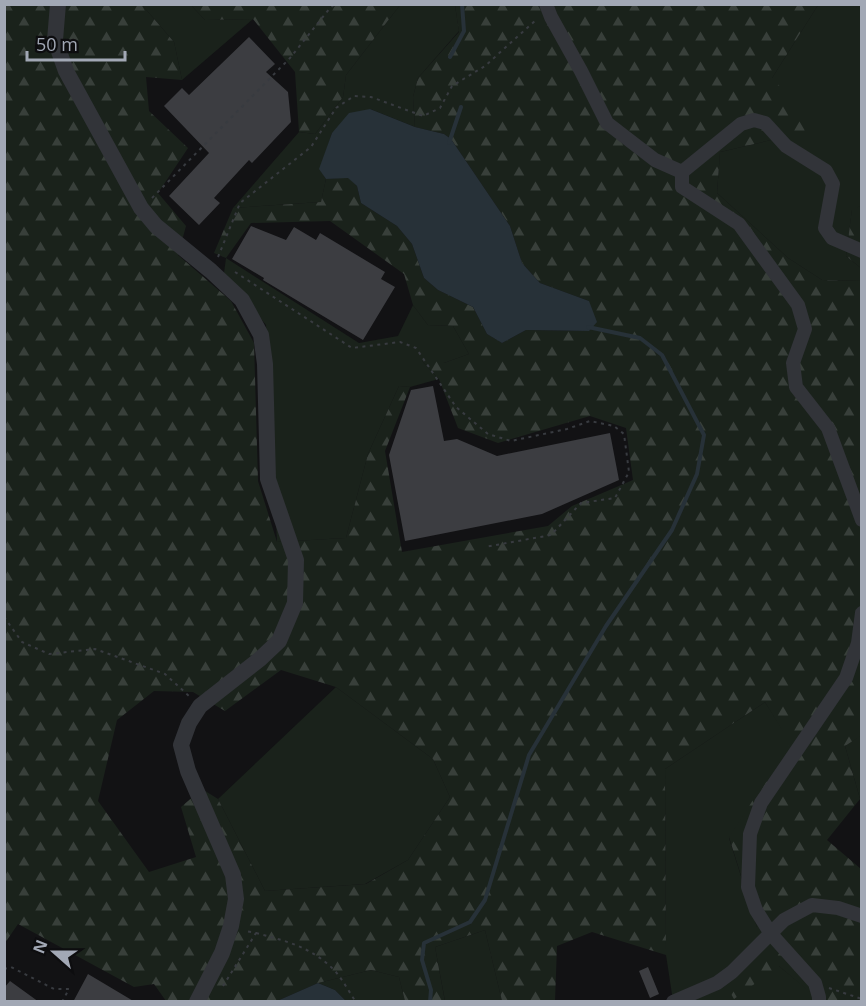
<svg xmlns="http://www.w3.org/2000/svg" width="866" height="1006" viewBox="0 0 866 1006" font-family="'Open Sans',sans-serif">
  <defs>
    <pattern id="forest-firs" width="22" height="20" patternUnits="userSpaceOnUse" patternTransform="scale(1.5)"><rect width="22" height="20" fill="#1a221b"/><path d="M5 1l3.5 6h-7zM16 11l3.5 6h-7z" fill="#383f3a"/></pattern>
  </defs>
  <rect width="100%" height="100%" fill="#121214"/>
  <path fill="#1a221b" d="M 142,5 L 191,5 L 205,20 L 253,19 L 182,80 L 174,42 Z
    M 400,5 L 455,5 L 459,31 L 418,78 L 413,97 L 415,127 L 370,109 L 332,133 L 320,169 L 326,179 L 321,202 L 233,208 L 299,132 L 315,134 L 343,97 L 346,75 Z
    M 818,5 L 861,5 L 861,206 L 852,210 L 846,256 L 861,268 L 861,281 L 822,280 L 788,258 L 717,193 L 720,152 L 771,140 L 772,78 Z
    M 226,258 L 359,343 L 398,336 L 413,305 L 428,325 L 453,326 L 469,354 L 444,363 L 422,361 L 439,379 L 410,387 L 399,386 L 368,454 L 346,538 L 277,542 L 266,325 L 224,273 Z
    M 336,687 L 433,759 L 450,797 L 408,860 L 365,884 L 265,891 L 218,799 Z
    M 765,702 L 791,743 L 729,838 L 757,927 L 779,966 L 812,993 L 811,1001 L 673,1001 L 666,955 L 665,769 Z
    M 861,735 L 861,799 L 860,799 L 845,746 Z
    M 485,930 L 502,1001 L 445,1001 L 435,947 Z
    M 371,970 L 399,977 L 405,1001 L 346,1001 L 335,990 L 318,983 Z"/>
  <path fill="url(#forest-firs)" fill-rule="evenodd" d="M 5,5 L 142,5 L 174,42 L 182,80 L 146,77 L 149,111 L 188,148 L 158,193 L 186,226 L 178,255 L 231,301 L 254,343 L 258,481 L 277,542 L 346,538 L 368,454 L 399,386 L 410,387 L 385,451 L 402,552 L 548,526 L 572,506 L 633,480 L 626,428 L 590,416 L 498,443 L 458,428 L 439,379 L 422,361 L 429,352 L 444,363 L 469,354 L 453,326 L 428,325 L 413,305 L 404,274 L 330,221 L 251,223 L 226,258 L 214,253 L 233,208 L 321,202 L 326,179 L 348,177 L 357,186 L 361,203 L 397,226 L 412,244 L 424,278 L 438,290 L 473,307 L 487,334 L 502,343 L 526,330 L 589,331 L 589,301 L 540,283 L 522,263 L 510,226 L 451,139 L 444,134 L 415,127 L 413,97 L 418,78 L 459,32 L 455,5 L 818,5 L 772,78 L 813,122 L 789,147 L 771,140 L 720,152 L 717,193 L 788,258 L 822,280 L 861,281 L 862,735 L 845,746 L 860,799 L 827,840 L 861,869 L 861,1001 L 811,1001 L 811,993 L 779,966 L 734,999 L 715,967 L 757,927 L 729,837 L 790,743 L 765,702 L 665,769 L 666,955 L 592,932 L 557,946 L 555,1001 L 502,1001 L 485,930 L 435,947 L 445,1002 L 405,1001 L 399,977 L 371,970 L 318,983 L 277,1001 L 166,1001 L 154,984 L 134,987 L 18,924 L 5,943 ZM 281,670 L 336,687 L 433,759 L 450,797 L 408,860 L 366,884 L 265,891 L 218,799 L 202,789 L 181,807 L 196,857 L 149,872 L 98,801 L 117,720 L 154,691 L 193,692 L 225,711 Z
    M 191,5 L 400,5 L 346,75 L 343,97 L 315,134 L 299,132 L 295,72 L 253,19 L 205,20 Z
    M 861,206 L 861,268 L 846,256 L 852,209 Z"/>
  <path fill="#273138" d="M 370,109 L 415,127 L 444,134 L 451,139 L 510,226 L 522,263 L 540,283 L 589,301 L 597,322 L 589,331 L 526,330 L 502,343 L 487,334 L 473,307 L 438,290 L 424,278 L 412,244 L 397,226 L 361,203 L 357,186 L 348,178 L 326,179 L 319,169 L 332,133 L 349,113 Z
    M 318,983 L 335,990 L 346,1001 L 277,1001 Z"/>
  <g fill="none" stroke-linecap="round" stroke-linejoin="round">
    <path stroke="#273138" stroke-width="4" d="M 450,57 L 464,31 L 462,4
      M 449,143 L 461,107
      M 430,1002 L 431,990 L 422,960 L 424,943 L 470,922 L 485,900 L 529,755 L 606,626 L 672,530 L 697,474 L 704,435 L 662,355 L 640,338 L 588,327"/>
  </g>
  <path fill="#3c3d41" d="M 249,37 L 275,64 L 266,72 L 288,92 L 291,122 L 252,163 L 249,160 L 214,198 L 220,203 L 199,225 L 169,196 L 209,153 L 164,106 L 182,88 L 189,95 Z
    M 251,226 L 286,240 L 294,227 L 316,240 L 320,233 L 385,272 L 381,279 L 395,287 L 363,340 L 263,280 L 264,278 L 232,259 Z
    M 433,386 L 444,441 L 457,439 L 497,456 L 610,433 L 619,480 L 542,514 L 405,541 L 389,455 L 411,390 Z
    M 648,967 L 659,994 L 650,998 L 639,971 Z
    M 88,974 L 135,1002 L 73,1002 Z
    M 10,981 L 39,1002 L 4,1002 L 4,988 Z"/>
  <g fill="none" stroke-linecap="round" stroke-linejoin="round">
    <path stroke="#383b40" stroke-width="2" stroke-dasharray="3 4.5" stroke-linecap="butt" d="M 152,198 L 290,58 L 330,8 L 335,4
      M 218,257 L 240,203 L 311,147 L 336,108 L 354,96 L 371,97 L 423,116 L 440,108 L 452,86 L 485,66 L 537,19
      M 235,272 L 352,348 L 400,342 L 416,348 L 456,407 L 488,434 L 511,441 L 567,429 L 590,421 L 614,426 L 624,434 L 629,472 L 615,498 L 581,503 L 551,535 L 485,547
      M 4,617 L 22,642 L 49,654 L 95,649 L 165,674 L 189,696
      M 256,933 C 286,941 312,947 335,971 C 343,980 349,992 356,1002
      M 4,969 L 11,967 L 54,989 L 69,989
      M 223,986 L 256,933 L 246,931
      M 829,988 L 862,999
      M 62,1002 L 69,989"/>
    <path stroke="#323439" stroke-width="14" d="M 546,4 L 551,17 L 581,71 L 607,123 L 655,160 L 682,172
      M 682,172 L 682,187 L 739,224 L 798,305 L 805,329 L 793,363 L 796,387 L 828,428 L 862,520
      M 682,172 L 741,124 L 754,120 L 765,123 L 786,146 L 826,171 L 833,184 L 825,228 L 832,238 L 862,251
      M 673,1002 L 717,983 L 732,972 L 784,920 L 812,905 L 838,908 L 862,916
      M 819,1002 L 819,997 L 815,983 L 771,934 L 756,910 L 748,887 L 750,834 L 761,803 L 846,678 L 858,643 L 862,613"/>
    <path stroke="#323439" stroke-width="16" d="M 58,4 L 55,40 L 66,71 L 141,208 L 156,226 L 211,271 L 242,300 L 261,335 L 265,364 L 268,479 L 296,560 L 295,603 L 279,641 L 260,659 L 200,706 L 189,723 L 181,745 L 188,771 L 233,875 L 236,899 L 231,926 L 222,953 L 197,1002"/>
  </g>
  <rect width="866" height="1006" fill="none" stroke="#a2a8b5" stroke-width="12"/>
  <g transform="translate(54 952) rotate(291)" stroke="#0d0d0f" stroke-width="4.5" paint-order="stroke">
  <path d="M0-4.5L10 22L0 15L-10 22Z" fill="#a2a8b5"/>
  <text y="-9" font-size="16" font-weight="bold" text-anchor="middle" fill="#a2a8b5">N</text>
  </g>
  <path d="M27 51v9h98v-9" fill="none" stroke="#a2a8b5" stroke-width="3"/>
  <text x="36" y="51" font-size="18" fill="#a2a8b5" stroke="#0d0d0f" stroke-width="4.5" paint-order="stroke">50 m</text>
</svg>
